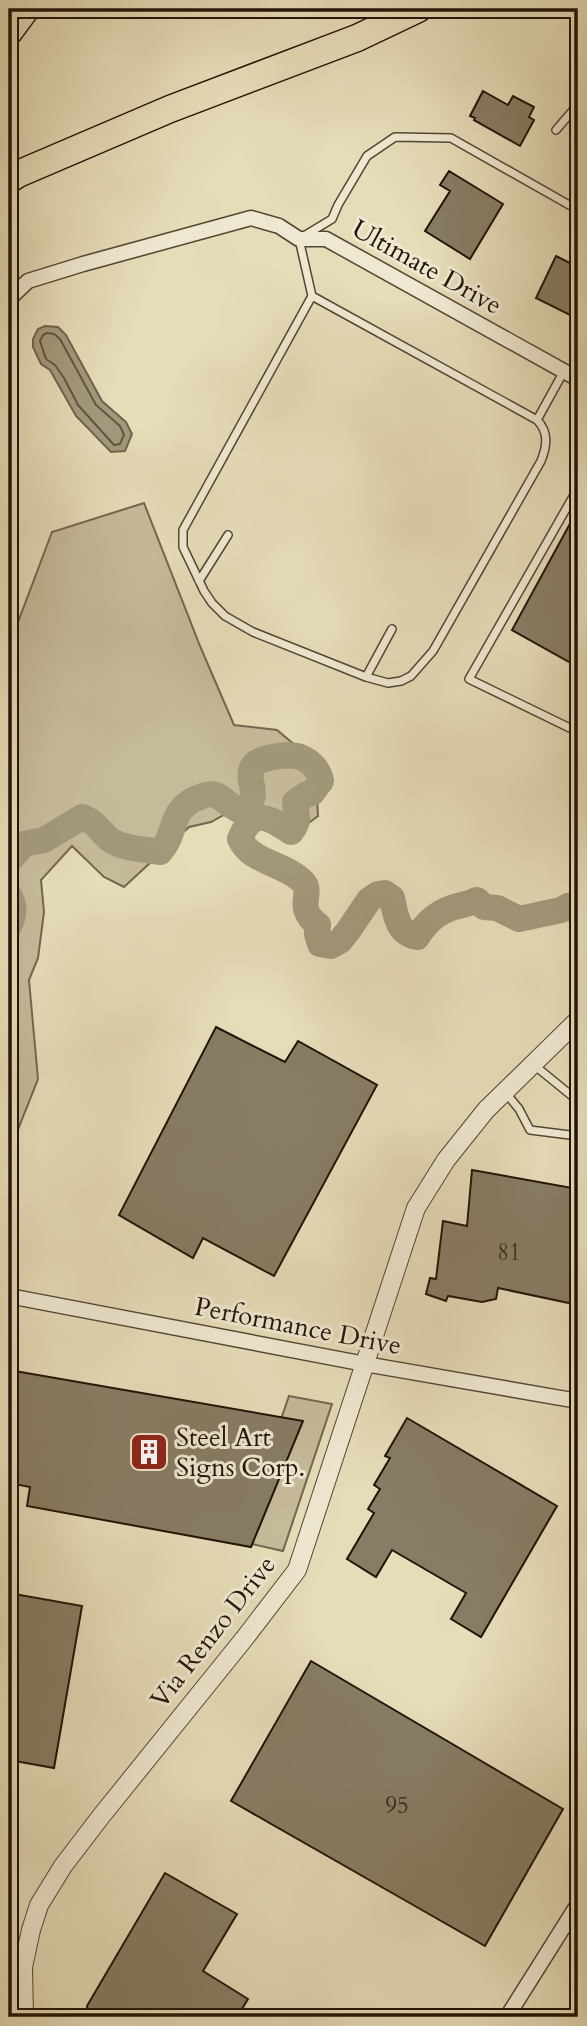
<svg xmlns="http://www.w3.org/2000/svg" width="587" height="2026" viewBox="0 0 587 2026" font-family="Cardo,serif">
  <rect width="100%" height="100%" fill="#e6dcb8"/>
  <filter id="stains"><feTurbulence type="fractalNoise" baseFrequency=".00286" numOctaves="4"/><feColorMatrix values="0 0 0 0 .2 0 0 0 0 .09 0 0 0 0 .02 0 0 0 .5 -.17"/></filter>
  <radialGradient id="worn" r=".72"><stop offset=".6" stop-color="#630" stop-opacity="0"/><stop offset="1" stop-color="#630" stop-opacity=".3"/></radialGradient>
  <path fill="#c5ba9a" stroke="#736651" stroke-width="2" d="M 144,503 L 200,646 L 234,725 L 277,730 L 315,762 L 318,816 L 294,834 L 278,831 L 257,811 L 238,807 L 211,822 L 189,827 L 124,887 L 104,877 L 72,846 L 41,880 L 44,912 L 38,958 L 29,980 L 38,1079 L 15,1137 L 9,1141 L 9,646 L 52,532 Z
    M 289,1396 L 332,1404 L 283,1551 L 239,1541 Z"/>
  <path fill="#a3987c" stroke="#6f634e" stroke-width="2" d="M 45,326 L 58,327 L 66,335 L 102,401 L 126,422 L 132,434 L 125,451 L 111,452 L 76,416 L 50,370 L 41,364 L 33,347 L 33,339 L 38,329 Z"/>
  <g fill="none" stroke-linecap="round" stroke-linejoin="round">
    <path stroke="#625642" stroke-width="2" d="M 47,333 L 54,334 L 60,339 L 96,405 L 120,426 L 124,435 L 120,444 L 114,445 L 78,405 L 64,378 L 55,365 L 46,359 L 40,341 L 43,335 Z"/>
    <path stroke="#a3987c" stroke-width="26" d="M 9,861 L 24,844 L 44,840 L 82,817 C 98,823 97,829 109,839 C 121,849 145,849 160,852 C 178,833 168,808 200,797 C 205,795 211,793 216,795 C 226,800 232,809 244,812 C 263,793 244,780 253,766 C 258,757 291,753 300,757 C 311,761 319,770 321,781 L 312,793 L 307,794 L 295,802 C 296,817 301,819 291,832 C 268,817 253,807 240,839 C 251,863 285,863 303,882 C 314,893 294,907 318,925 L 317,934 L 320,944 L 331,946 L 340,941 L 348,931 L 369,900 L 378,894 L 385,893 L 392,898 C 396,916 397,933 417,937 C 427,922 436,913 454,907 C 462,905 469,904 477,900 L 484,907 L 497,908 L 519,919 L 561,910 L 568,906 L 578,912
      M 9,895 C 15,905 14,916 9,926"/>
  </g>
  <path fill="#877c64" stroke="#211308" stroke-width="2" d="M 483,91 L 508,105 L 513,96 L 534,107 L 529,117 L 534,120 L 520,146 L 474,120 L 475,118 L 470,116 Z
    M 449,171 L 503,204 L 470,259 L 425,231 L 450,191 L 440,185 Z
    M 556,256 L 578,267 L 578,298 L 570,315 L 536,298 Z
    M 578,509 L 578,667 L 512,630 Z
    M 216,1027 L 285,1062 L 298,1041 L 377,1085 L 274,1276 L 203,1238 L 193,1258 L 119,1215 Z
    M 472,1170 L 578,1189 L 578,1305 L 498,1288 L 496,1299 L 482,1302 L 448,1296 L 446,1301 L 426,1294 L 430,1278 L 436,1279 L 443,1221 L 467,1226 Z
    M 9,1370 L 303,1421 L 251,1547 L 27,1506 L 30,1487 L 9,1483 Z
    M 407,1418 L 557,1506 L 481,1637 L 451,1619 L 466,1593 L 392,1550 L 376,1577 L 347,1559 L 374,1513 L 368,1509 L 380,1489 L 374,1485 L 390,1458 L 385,1456 Z
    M 9,1593 L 82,1606 L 54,1768 L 9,1760 Z
    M 311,1661 L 563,1809 L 485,1946 L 231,1801 Z
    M 165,1873 L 237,1914 L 203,1971 L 248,1999 L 237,2017 L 88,2017 L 87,2006 Z"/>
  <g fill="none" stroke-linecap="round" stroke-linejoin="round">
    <defs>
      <path id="service" d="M 556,130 L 575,108 L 578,107
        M 312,296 L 183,530 L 183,547 L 204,591 L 212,603 L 225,616 L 253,632 L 366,677 L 388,683 L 401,681 L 411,676 L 433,651 L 541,461 C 547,446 549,432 537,420
        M 564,371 L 537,420 L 312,296 L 299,239 L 332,219 L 338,205 L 367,156 L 395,137 L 451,138 L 578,210
        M 578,488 L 469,679 L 578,732
        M 199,581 L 228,535
        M 366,677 L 392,629
        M 534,1065 L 572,1096 L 578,1097
        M 505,1092 L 519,1109 L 530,1130 L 578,1136"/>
      <path id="minor" d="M 9,299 L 28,281 L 83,264 L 251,218 L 279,226 L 299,239 L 326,239 L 578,379
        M 9,1296 L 365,1364 L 578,1401
        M 507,2017 L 578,1904"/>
      <path id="tertiary" d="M 24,2017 L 23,1967 L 31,1930 L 39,1905 L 63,1866 L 102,1815 L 244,1639 L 297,1570 L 416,1208 L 446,1160 L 486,1110 L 578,1020"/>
      <path id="motorway" d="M 9,32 L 26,9
        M 9,180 L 18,174 L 170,109 L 357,38 L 418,9"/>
    </defs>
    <use href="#service" stroke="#524534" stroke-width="10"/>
    <use href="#minor" stroke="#524534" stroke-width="17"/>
    <use href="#tertiary" stroke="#524534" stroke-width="20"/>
    <use href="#motorway" stroke="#211308" stroke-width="29"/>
    <use href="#service" stroke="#efe8d1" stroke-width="7"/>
    <use href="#minor" stroke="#efe8d1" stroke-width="14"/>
    <use href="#tertiary" stroke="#efe8d1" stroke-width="18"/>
    <use href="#motorway" stroke="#e6dcb8" stroke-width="26"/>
  </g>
  <defs>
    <symbol id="building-square" viewBox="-11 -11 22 22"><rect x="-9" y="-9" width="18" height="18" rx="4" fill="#8f2418" stroke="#efe8d1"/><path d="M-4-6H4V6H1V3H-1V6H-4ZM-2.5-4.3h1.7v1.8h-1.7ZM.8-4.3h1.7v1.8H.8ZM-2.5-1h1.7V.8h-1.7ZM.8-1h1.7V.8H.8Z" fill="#fff"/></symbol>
  </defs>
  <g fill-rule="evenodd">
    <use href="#building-square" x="127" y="1430" width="44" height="44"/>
  </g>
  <g text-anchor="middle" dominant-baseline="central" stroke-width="6" stroke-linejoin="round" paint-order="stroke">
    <g font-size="23" fill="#3a2d1f">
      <text x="509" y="1252">81</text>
      <text x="397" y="1805">95</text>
    </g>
    <g font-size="26" fill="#211308" stroke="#efe8d1">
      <text transform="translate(427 267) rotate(29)">Ultimate Drive</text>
      <text transform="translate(298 1326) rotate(11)">Performance Drive</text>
      <text transform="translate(213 1632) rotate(-52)">Via Renzo Drive</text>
    </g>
    <g font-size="26" fill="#211308" stroke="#efe8d1" text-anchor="start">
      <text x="176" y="1437">Steel Art<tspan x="176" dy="30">Signs Corp.</tspan></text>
    </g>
  </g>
  <rect width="587" height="2026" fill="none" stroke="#e6dcb8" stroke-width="35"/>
  <rect x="10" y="10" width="566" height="2005" fill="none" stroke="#211308" stroke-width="3.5"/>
  <rect x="18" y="18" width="552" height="1991" fill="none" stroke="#211308" stroke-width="2"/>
  <rect width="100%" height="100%" filter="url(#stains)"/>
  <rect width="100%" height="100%" fill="url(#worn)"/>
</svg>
